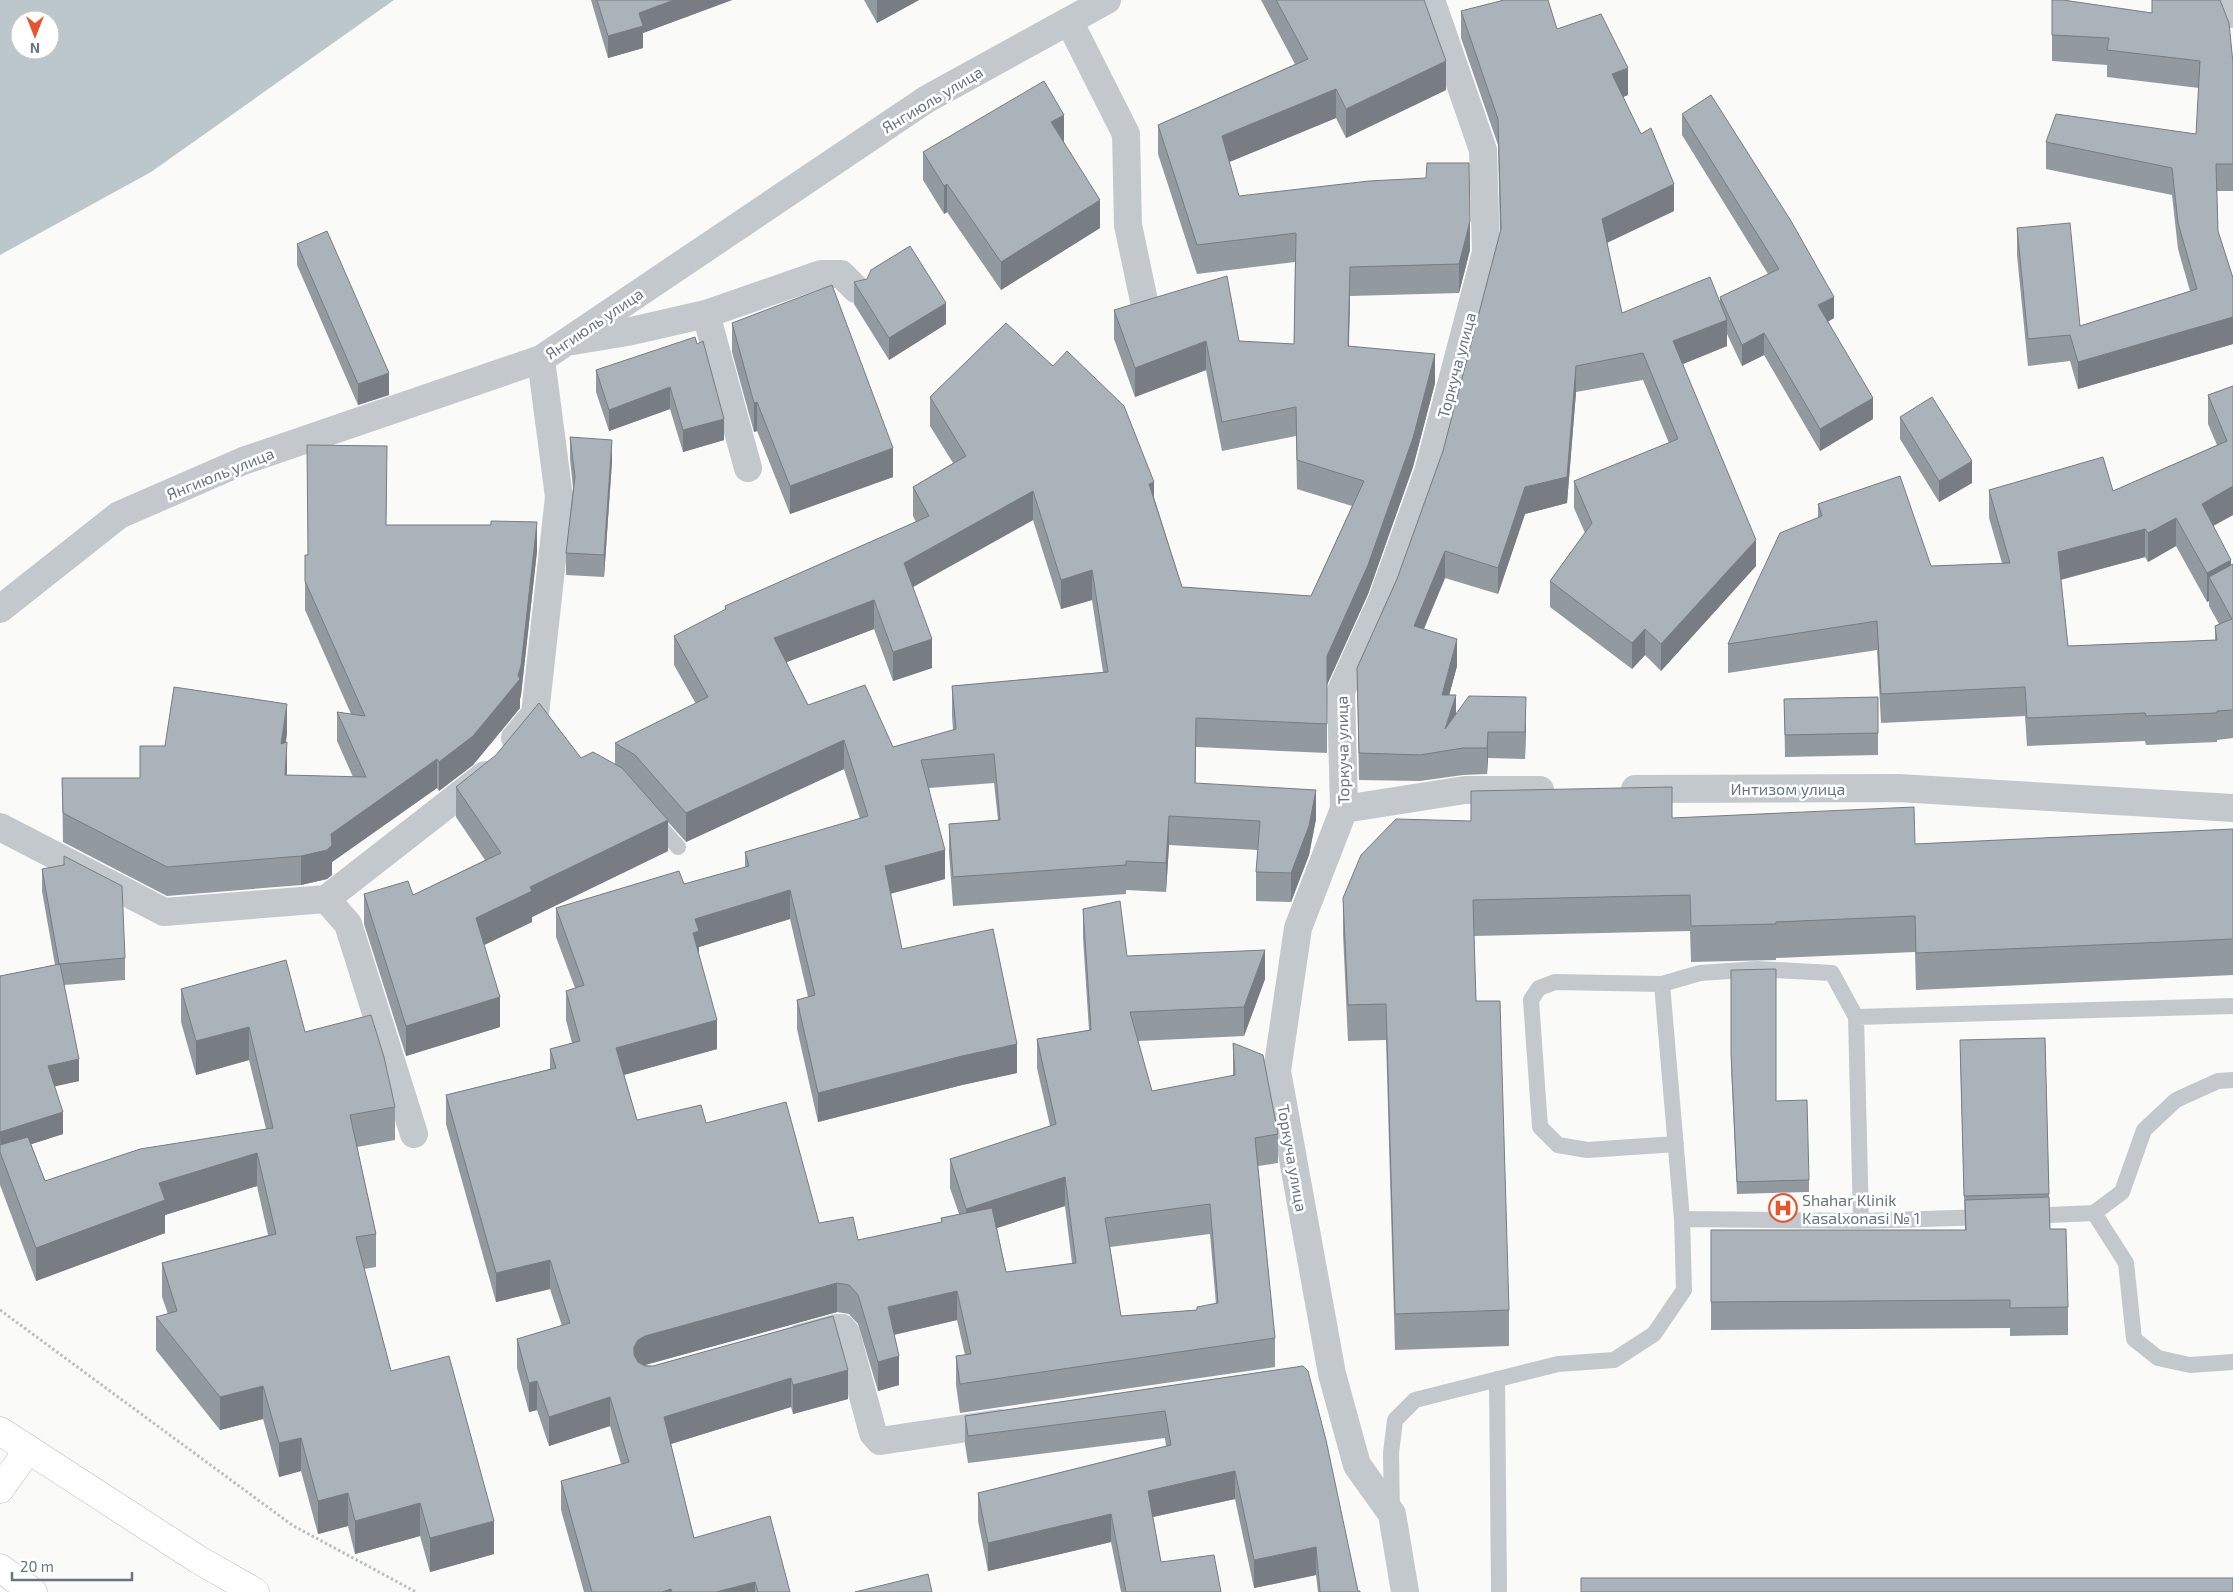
<svg xmlns="http://www.w3.org/2000/svg" width="2233" height="1592" viewBox="0 0 2233 1592" font-family="'Exo 2',sans-serif">
  <rect width="100%" height="100%" fill="#fafaf8"/>
  <path fill="#bbc7cb" fill-rule="evenodd" d="M 0,0 L 394,0 L 151,172 L 0,255 ZM 20,20 L 50,20 L 50,50 L 20,50 Z"/>
  <g fill="none" stroke-linecap="round" stroke-linejoin="round">
    <defs>
      <path id="primary" d="M 0,1431 L 199,1560 L 255,1592
        M 0,1489 L 28,1450
        M 0,1568 L 33,1592"/>
    </defs>
    <use href="#primary" stroke="#b5babe" stroke-width="29"/>
    <path stroke="#bbbfc2" stroke-width="3" stroke-dasharray="2.5 2.5" stroke-linecap="butt" d="M 0,1310 L 292,1525 L 416,1592"/>
    <path stroke="#c3c8cc" stroke-width="16" d="M 654,820 L 678,847
      M 1662,984 L 1700,973 L 1757,969 L 1832,973 L 1856,1017 L 1861,1221 L 1682,1219
      M 1856,1017 L 2233,1006
      M 2094,1213 L 2126,1263 L 2134,1339 L 2158,1358 L 2190,1365 L 2233,1362
      M 2028,1216 L 2094,1213 L 2122,1192 L 2144,1130 L 2176,1100 L 2218,1081 L 2233,1080
      M 1861,1221 L 1986,1217
      M 1497,1379 L 1499,1592
      M 1392,1512 L 1391,1453 L 1395,1420 L 1415,1400 L 1558,1364 L 1614,1360 L 1654,1334 L 1684,1290 L 1682,1219 L 1662,984 L 1555,982 L 1539,988 L 1531,1000 L 1540,1127 L 1558,1145 L 1587,1150 L 1676,1144"/>
    <path stroke="#c3c8cc" stroke-width="28" d="M 2225,0 L 2233,14
      M 1069,21 L 1126,134 L 1128,225 L 1144,301
      M 706,314 L 748,468
      M 573,341 L 627,332 L 706,314 L 821,274 L 841,274 L 856,289
      M 0,609 L 119,515 L 243,461 L 541,359 L 927,99 L 1107,0
      M 515,738 L 535,714 L 559,497 L 541,359
      M 1635,789 L 1898,788 L 2233,808
      M 1344,809 L 1465,790 L 1540,790
      M 0,827 L 164,912 L 326,899 L 485,775
      M 326,899 L 348,924 L 414,1134
      M 800,1338 L 837,1328 L 842,1328 L 846,1333 L 873,1433 L 880,1441 L 1001,1423
      M 1405,1592 L 1392,1514 L 1357,1465 L 1332,1374 L 1277,1071 L 1298,928 L 1344,809 L 1341,691 L 1382,600 L 1428,472 L 1486,252 L 1483,150 L 1431,0"/>
    <use href="#primary" stroke="#fff" stroke-width="28"/>
  </g>
  <path fill="#929a9f" fill-rule="evenodd" d="M 591,0 L 732,0 L 643,33 L 643,48 L 608,58 Z
    M 864,0 L 919,0 L 877,23 Z
    M 1261,0 L 1424,0 L 1446,90 L 1346,138 L 1336,118 L 1229,162 L 1239,196 L 1470,250 L 1459,293 L 1350,296 L 1349,346 L 1435,383 L 1413,467 L 1368,594 L 1327,685 L 1327,753 L 1196,747 L 1195,783 L 1316,819 L 1309,855 L 1291,902 L 1256,901 L 1256,872 L 1258,850 L 1169,845 L 1166,892 L 1126,890 L 1126,894 L 953,906 L 949,853 L 949,824 L 998,820 L 994,783 L 929,788 L 945,879 L 890,894 L 902,949 L 1017,1073 L 962,1085 L 818,1122 L 797,1029 L 797,1000 L 808,997 L 790,919 L 699,947 L 699,955 L 717,1049 L 624,1075 L 637,1120 L 706,1123 L 819,1223 L 858,1240 L 941,1222 L 941,1218 L 959,1214 L 950,1188 L 950,1159 L 1050,1126 L 1037,1068 L 1037,1039 L 1089,1030 L 1083,938 L 1083,909 L 1127,956 L 1265,979 L 1244,1036 L 1138,1041 L 1152,1091 L 1233,1076 L 1233,1043 L 1278,1134 L 1278,1163 L 1258,1166 L 1275,1338 L 1275,1367 L 960,1413 L 956,1385 L 956,1356 L 965,1355 L 957,1320 L 894,1335 L 899,1385 L 878,1391 L 858,1324 L 849,1314 L 837,1312 L 645,1365 L 644,1365 L 653,1366 L 833,1316 L 848,1399 L 793,1414 L 791,1407 L 671,1444 L 694,1538 L 790,1592 L 584,1592 L 561,1510 L 561,1481 L 621,1464 L 610,1426 L 549,1446 L 537,1410 L 529,1412 L 517,1368 L 517,1339 L 562,1326 L 550,1289 L 496,1302 L 446,1124 L 446,1095 L 550,1069 L 550,1049 L 572,1043 L 566,1020 L 566,991 L 575,988 L 556,937 L 556,908 L 684,884 L 745,867 L 745,852 L 860,819 L 844,769 L 686,842 L 668,822 L 668,851 L 532,917 L 532,922 L 484,945 L 500,1027 L 406,1056 L 364,924 L 364,894 L 413,895 L 485,860 L 456,817 L 456,787 L 581,758 L 615,764 L 615,743 L 696,704 L 674,665 L 674,636 L 725,610 L 725,606 L 916,522 L 913,516 L 913,487 L 953,463 L 930,426 L 930,397 L 1154,497 L 1182,587 L 1311,596 L 1352,506 L 1297,489 L 1296,436 L 1222,451 L 1206,370 L 1135,397 L 1114,339 L 1114,310 L 1239,341 L 1294,344 L 1295,262 L 1197,274 L 1158,154 L 1158,125 L 1295,64 ZM 1033,520 L 1061,609 L 1092,600 L 1103,672 L 952,686 L 952,715 L 953,730 L 893,747 L 808,705 L 786,662 L 874,629 L 893,681 L 932,668 L 913,587 ZM 1065,1206 L 1072,1263 L 1006,1272 L 997,1228 ZM 1210,1234 L 1216,1304 L 1197,1310 L 1121,1316 L 1110,1247 Z
    M 2052,0 L 2152,13 L 2233,63 L 2233,191 L 2217,191 L 2218,231 L 2233,278 L 2233,344 L 2078,389 L 2070,361 L 2028,366 L 2017,255 L 2017,228 L 2080,326 L 2190,291 L 2178,249 L 2172,195 L 2046,169 L 2046,142 L 2196,134 L 2199,88 L 2107,77 L 2107,65 L 2052,61 Z
    M 1461,11 L 1557,29 L 1628,95 L 1623,97 L 1674,211 L 1607,243 L 1622,313 L 1720,302 L 1720,297 L 1768,274 L 1682,135 L 1682,114 L 1834,318 L 1828,322 L 1873,419 L 1820,451 L 1764,355 L 1742,366 L 1727,334 L 1727,346 L 1683,364 L 1756,566 L 1661,671 L 1645,655 L 1632,669 L 1550,607 L 1550,581 L 1585,533 L 1574,508 L 1574,481 L 1669,443 L 1643,380 L 1576,392 L 1567,503 L 1525,514 L 1498,594 L 1445,578 L 1424,629 L 1457,666 L 1449,695 L 1456,713 L 1526,724 L 1525,759 L 1488,758 L 1487,774 L 1463,775 L 1420,781 L 1359,780 L 1357,668 L 1397,579 L 1443,451 L 1500,232 L 1498,145 L 1461,38 Z
    M 1064,142 L 1100,228 L 1001,290 L 947,212 L 944,214 L 923,180 L 923,152 Z
    M 297,244 L 389,395 L 358,405 L 297,265 Z
    M 854,282 L 946,324 L 889,360 L 854,304 Z
    M 732,323 L 893,477 L 790,514 L 757,431 L 754,432 L 732,352 Z
    M 695,337 L 724,440 L 683,452 L 670,409 L 609,431 L 596,392 L 596,370 Z
    M 2233,386 L 2233,515 L 2213,526 L 2231,565 L 2233,564 L 2233,738 L 2217,740 L 2217,742 L 2146,745 L 2145,741 L 2027,746 L 2025,716 L 1881,723 L 1877,650 L 1728,673 L 1728,644 L 1818,518 L 1818,504 L 1931,566 L 2002,563 L 1989,518 L 1989,490 L 2113,491 L 2217,445 L 2208,424 L 2208,395 ZM 2176,546 L 2207,602 L 2209,601 L 2209,606 L 2219,624 L 2215,626 L 2215,640 L 2068,646 L 2061,580 L 2145,557 L 2148,562 Z
    M 1900,417 L 1972,483 L 1939,502 L 1900,439 Z
    M 570,437 L 612,461 L 604,577 L 566,575 L 566,553 L 573,488 L 570,459 Z
    M 387,475 L 386,525 L 537,551 L 521,695 L 520,699 L 520,708 L 473,765 L 439,791 L 437,788 L 332,862 L 332,875 L 327,879 L 301,885 L 167,896 L 63,842 L 62,778 L 140,778 L 165,746 L 287,733 L 286,742 L 286,775 L 353,777 L 337,741 L 337,712 L 351,714 L 305,610 L 305,555 L 307,555 Z
    M 1878,697 L 1878,755 L 1785,757 L 1784,699 Z
    M 1471,791 L 1672,818 L 1915,844 L 2233,829 L 2233,975 L 1916,990 L 1915,952 L 1776,958 L 1776,960 L 1691,962 L 1690,931 L 1474,936 L 1476,1001 L 1509,1310 L 1509,1346 L 1395,1350 L 1386,1040 L 1348,1041 L 1343,934 L 1343,898 L 1471,821 Z
    M 42,869 L 125,958 L 125,980 L 64,985 L 79,1081 L 54,1086 L 63,1134 L 31,1144 L 45,1181 L 266,1129 L 249,1060 L 196,1075 L 181,1022 L 181,989 L 305,1032 L 395,1107 L 395,1140 L 357,1147 L 376,1234 L 376,1267 L 364,1269 L 391,1371 L 494,1554 L 430,1572 L 420,1536 L 355,1554 L 348,1526 L 318,1534 L 301,1471 L 279,1477 L 263,1419 L 220,1430 L 156,1350 L 156,1317 L 168,1314 L 162,1297 L 162,1263 L 268,1235 L 257,1186 L 165,1215 L 165,1233 L 36,1281 L 0,1185 L 0,976 L 55,965 L 42,891 Z
    M 1731,970 L 1776,1101 L 1809,1180 L 1809,1192 L 1737,1194 L 1731,1065 Z
    M 2045,1038 L 2050,1229 L 2068,1307 L 2068,1335 L 2010,1336 L 2010,1328 L 1711,1330 L 1711,1230 L 1965,1230 L 1960,1051 Z
    M 1303,1366 L 1358,1591 L 1360,1592 L 1318,1592 L 1316,1575 L 1254,1588 L 1235,1499 L 1153,1517 L 1161,1562 L 1221,1592 L 1121,1592 L 1111,1542 L 988,1571 L 978,1521 L 978,1493 L 1166,1446 L 1165,1438 L 968,1463 L 965,1444 L 965,1416 Z"/>
  <path fill="#777d82" d="M 674,0 L 732,0 L 643,33 L 643,48 L 608,58 L 608,36 L 639,13 Z
    M 877,0 L 919,0 L 877,23 Z
    M 1446,61 L 1446,90 L 1346,138 L 1346,109 Z
    M 1628,68 L 1628,95 L 1612,101 L 1612,74 Z
    M 1336,89 L 1336,118 L 1222,165 L 1222,136 Z
    M 1064,115 L 1064,143 L 1051,122 Z
    M 947,184 L 947,212 L 944,214 L 944,186 Z
    M 1674,184 L 1674,211 L 1602,245 L 1602,219 Z
    M 1100,200 L 1100,228 L 1001,290 L 1001,262 Z
    M 1470,221 L 1470,250 L 1459,293 L 1459,264 Z
    M 1350,267 L 1350,296 L 1348,375 L 1348,346 Z
    M 1834,297 L 1834,318 L 1818,327 L 1818,305 Z
    M 946,303 L 946,324 L 889,360 L 889,338 Z
    M 2233,317 L 2233,344 L 2078,389 L 2078,362 Z
    M 1727,320 L 1727,346 L 1673,368 L 1673,341 Z
    M 1764,333 L 1764,355 L 1742,366 L 1742,345 Z
    M 1206,341 L 1206,370 L 1135,397 L 1135,368 Z
    M 1435,354 L 1435,383 L 1413,467 L 1368,594 L 1327,685 L 1327,656 Z
    M 1576,366 L 1576,392 L 1567,503 L 1525,514 L 1498,594 L 1498,568 L 1525,487 Z
    M 389,373 L 389,395 L 358,405 L 358,384 Z
    M 670,387 L 670,409 L 609,431 L 609,410 Z
    M 1873,398 L 1873,419 L 1820,451 L 1820,429 Z
    M 757,402 L 757,431 L 754,432 L 754,403 Z
    M 724,419 L 724,440 L 683,452 L 683,430 Z
    M 612,440 L 612,461 L 604,577 L 604,555 Z
    M 893,448 L 893,477 L 790,514 L 790,486 Z
    M 1972,461 L 1972,483 L 1939,502 L 1939,481 Z
    M 1154,482 L 1154,511 L 1149,484 Z
    M 2233,486 L 2233,515 L 2202,532 L 2202,504 Z
    M 1033,491 L 1033,520 L 904,592 L 904,563 Z
    M 2176,518 L 2176,546 L 2148,562 L 2148,533 Z
    M 537,522 L 537,551 L 521,695 L 520,699 L 520,708 L 473,765 L 439,791 L 439,762 L 518,675 Z
    M 2145,529 L 2145,557 L 2058,580 L 2058,552 Z
    M 1756,540 L 1756,566 L 1661,671 L 1661,644 Z
    M 1445,551 L 1445,578 L 1414,652 L 1414,626 Z
    M 2231,560 L 2231,589 L 2209,577 L 2209,601 L 2207,602 L 2207,573 Z
    M 1092,570 L 1092,600 L 1061,609 L 1061,580 Z
    M 874,600 L 874,629 L 774,667 L 774,638 Z
    M 1645,629 L 1645,655 L 1632,669 L 1632,643 Z
    M 932,639 L 932,668 L 893,681 L 893,652 Z
    M 1457,639 L 1457,666 L 1442,722 L 1442,695 Z
    M 1456,695 L 1456,722 L 1445,729 Z
    M 1526,697 L 1526,724 L 1525,759 L 1525,732 Z
    M 287,704 L 287,733 L 281,774 L 281,744 Z
    M 1196,718 L 1196,747 L 1195,812 L 1195,783 Z
    M 1488,732 L 1488,758 L 1487,774 L 1487,748 Z
    M 844,740 L 844,769 L 686,842 L 686,813 Z
    M 287,742 L 287,771 L 285,804 L 285,775 Z
    M 437,759 L 437,788 L 332,862 L 332,875 L 327,879 L 301,885 L 301,856 L 331,834 Z
    M 1316,790 L 1316,819 L 1309,855 L 1291,902 L 1291,873 Z
    M 1169,816 L 1169,845 L 1166,892 L 1166,863 Z
    M 668,820 L 668,851 L 532,917 L 532,922 L 476,949 L 476,918 L 530,887 Z
    M 945,850 L 945,879 L 885,895 L 885,866 Z
    M 790,890 L 790,919 L 699,947 L 699,960 L 693,933 L 695,919 Z
    M 1265,950 L 1265,979 L 1244,1036 L 1244,1007 Z
    M 500,997 L 500,1027 L 406,1056 L 406,1026 Z
    M 717,1020 L 717,1049 L 616,1077 L 616,1048 Z
    M 249,1027 L 249,1060 L 196,1075 L 196,1041 Z
    M 1017,1044 L 1017,1073 L 962,1085 L 818,1122 L 818,1093 L 962,1056 Z
    M 79,1059 L 79,1081 L 48,1088 L 48,1066 Z
    M 63,1112 L 63,1134 L 1,1154 L 0,1132 Z
    M 257,1153 L 257,1186 L 165,1215 L 165,1233 L 36,1281 L 36,1248 L 159,1183 Z
    M 1065,1177 L 1065,1206 L 966,1238 L 966,1209 Z
    M 550,1260 L 550,1289 L 496,1302 L 496,1273 Z
    M 837,1283 L 837,1312 L 645,1365 L 638,1369 L 634,1376 L 634,1347 L 638,1340 L 645,1336 Z
    M 957,1291 L 957,1320 L 888,1336 L 888,1307 Z
    M 899,1356 L 899,1385 L 878,1391 L 878,1362 Z
    M 848,1370 L 848,1399 L 793,1414 L 793,1385 Z
    M 791,1378 L 791,1407 L 664,1446 L 664,1417 Z
    M 537,1381 L 537,1410 L 529,1412 L 529,1383 Z
    M 263,1386 L 263,1419 L 220,1430 L 220,1397 Z
    M 610,1397 L 610,1426 L 549,1446 L 549,1417 Z
    M 301,1438 L 301,1471 L 279,1477 L 279,1443 Z
    M 1235,1471 L 1235,1499 L 1148,1518 L 1148,1491 Z
    M 348,1493 L 348,1526 L 318,1534 L 318,1501 Z
    M 420,1503 L 420,1536 L 355,1554 L 355,1521 Z
    M 1111,1514 L 1111,1542 L 988,1571 L 988,1543 Z
    M 494,1521 L 494,1554 L 430,1572 L 430,1538 Z
    M 1316,1547 L 1316,1575 L 1254,1588 L 1254,1560 Z
    M 755,1582 L 755,1592 L 716,1592 Z
    M 671,1589 L 671,1592 L 662,1592 Z"/>
  <path fill="#aab3b9" stroke="#777d82" fill-rule="evenodd" d="M 597,0 L 674,0 L 639,13 L 643,26 L 608,36 Z
    M 1276,0 L 1424,0 L 1446,61 L 1346,109 L 1336,89 L 1222,136 L 1239,196 L 1369,181 L 1426,178 L 1427,163 L 1469,163 L 1470,221 L 1459,264 L 1350,267 L 1348,346 L 1435,354 L 1413,438 L 1368,565 L 1327,656 L 1327,724 L 1196,718 L 1195,783 L 1316,790 L 1309,826 L 1291,873 L 1256,872 L 1260,821 L 1169,816 L 1166,863 L 1126,861 L 1126,865 L 953,877 L 949,824 L 1000,820 L 994,754 L 921,760 L 945,850 L 885,866 L 902,949 L 993,929 L 1017,1044 L 962,1056 L 818,1093 L 797,1000 L 815,995 L 790,890 L 695,919 L 699,931 L 693,933 L 717,1020 L 616,1048 L 637,1120 L 701,1105 L 706,1123 L 786,1102 L 819,1223 L 853,1217 L 858,1240 L 942,1222 L 941,1218 L 992,1208 L 1006,1272 L 1076,1263 L 1065,1177 L 966,1209 L 950,1159 L 1056,1124 L 1037,1039 L 1091,1030 L 1083,909 L 1120,901 L 1127,956 L 1265,950 L 1244,1007 L 1130,1012 L 1152,1091 L 1235,1075 L 1233,1043 L 1263,1055 L 1278,1134 L 1255,1138 L 1275,1338 L 960,1384 L 956,1356 L 971,1354 L 957,1291 L 888,1307 L 899,1356 L 878,1362 L 858,1295 L 849,1285 L 837,1283 L 645,1336 L 638,1340 L 634,1347 L 634,1355 L 638,1362 L 645,1366 L 653,1366 L 833,1316 L 848,1370 L 793,1385 L 791,1378 L 664,1417 L 694,1538 L 770,1516 L 790,1592 L 758,1592 L 755,1582 L 716,1592 L 672,1592 L 671,1589 L 662,1592 L 592,1592 L 561,1481 L 629,1462 L 610,1397 L 549,1417 L 537,1381 L 529,1383 L 517,1339 L 570,1323 L 550,1260 L 496,1273 L 446,1095 L 556,1068 L 550,1049 L 580,1041 L 566,991 L 584,985 L 556,908 L 679,871 L 684,884 L 749,866 L 745,852 L 868,816 L 844,740 L 686,813 L 635,755 L 615,743 L 708,697 L 674,636 L 726,609 L 725,606 L 929,516 L 913,487 L 966,456 L 930,397 L 1006,323 L 1053,366 L 1067,351 L 1124,406 L 1154,482 L 1149,484 L 1182,587 L 1311,596 L 1364,481 L 1297,460 L 1296,407 L 1222,422 L 1206,341 L 1135,368 L 1114,310 L 1227,276 L 1239,341 L 1294,344 L 1296,233 L 1197,245 L 1158,125 L 1308,59 ZM 1033,491 L 1061,580 L 1092,570 L 1108,672 L 952,686 L 956,729 L 893,747 L 865,685 L 808,705 L 774,638 L 874,600 L 893,652 L 932,639 L 904,563 ZM 1210,1204 L 1218,1303 L 1197,1307 L 1197,1310 L 1121,1316 L 1105,1218 Z
    M 1504,0 L 1548,0 L 1557,29 L 1601,14 L 1628,68 L 1612,74 L 1641,134 L 1651,128 L 1674,184 L 1602,219 L 1622,313 L 1710,277 L 1727,320 L 1673,341 L 1756,540 L 1661,644 L 1645,629 L 1632,643 L 1550,581 L 1592,523 L 1574,481 L 1678,439 L 1643,353 L 1576,366 L 1567,477 L 1525,487 L 1498,568 L 1445,551 L 1414,626 L 1457,639 L 1442,695 L 1456,695 L 1445,729 L 1469,696 L 1526,697 L 1525,732 L 1488,732 L 1487,748 L 1463,748 L 1420,755 L 1359,753 L 1357,668 L 1397,579 L 1443,451 L 1501,229 L 1498,119 L 1461,11 Z
    M 2052,0 L 2063,0 L 2152,13 L 2152,0 L 2220,0 L 2229,23 L 2233,63 L 2233,164 L 2216,164 L 2218,231 L 2233,278 L 2233,317 L 2078,362 L 2070,335 L 2028,339 L 2017,228 L 2070,223 L 2080,326 L 2197,289 L 2178,223 L 2172,168 L 2046,142 L 2056,114 L 2196,134 L 2200,61 L 2107,50 L 2109,38 L 2052,35 Z
    M 1044,81 L 1064,115 L 1051,122 L 1100,200 L 1001,262 L 947,184 L 944,186 L 923,152 Z
    M 1711,95 L 1791,221 L 1834,297 L 1818,305 L 1873,398 L 1820,429 L 1764,333 L 1742,345 L 1720,297 L 1779,269 L 1682,114 Z
    M 327,231 L 389,373 L 358,384 L 297,244 Z
    M 910,246 L 946,303 L 889,338 L 854,282 L 867,279 L 871,270 Z
    M 832,285 L 893,448 L 790,486 L 757,402 L 754,403 L 732,323 Z
    M 695,337 L 697,344 L 703,341 L 724,419 L 683,430 L 670,387 L 609,410 L 596,370 Z
    M 2233,386 L 2233,486 L 2202,504 L 2231,560 L 2207,573 L 2176,518 L 2148,533 L 2145,529 L 2058,552 L 2068,646 L 2217,640 L 2215,626 L 2232,619 L 2209,577 L 2233,564 L 2233,710 L 2217,711 L 2217,713 L 2146,716 L 2145,713 L 2027,718 L 2025,687 L 1881,694 L 1877,621 L 1728,644 L 1780,533 L 1822,516 L 1818,504 L 1900,476 L 1931,566 L 2010,563 L 1989,490 L 2103,457 L 2113,491 L 2227,441 L 2208,395 Z
    M 1932,397 L 1972,461 L 1939,481 L 1900,417 Z
    M 570,437 L 612,440 L 604,555 L 566,553 L 575,477 Z
    M 307,445 L 387,446 L 386,525 L 491,525 L 491,521 L 537,522 L 521,666 L 518,675 L 520,679 L 473,736 L 439,762 L 437,759 L 331,834 L 332,845 L 327,850 L 301,856 L 167,867 L 63,813 L 62,778 L 140,778 L 140,746 L 165,746 L 174,687 L 287,704 L 281,744 L 287,742 L 285,775 L 366,777 L 337,712 L 365,716 L 305,581 L 305,555 L 308,555 Z
    M 1878,697 L 1878,733 L 1785,735 L 1784,699 Z
    M 539,703 L 581,758 L 593,752 L 622,768 L 668,820 L 530,887 L 532,891 L 476,918 L 500,997 L 406,1026 L 364,894 L 408,881 L 413,895 L 501,853 L 456,787 L 496,755 Z
    M 1672,787 L 1672,818 L 1914,807 L 1915,844 L 2233,829 L 2233,939 L 1916,953 L 1915,916 L 1776,922 L 1776,924 L 1691,926 L 1690,895 L 1473,900 L 1476,1001 L 1500,1001 L 1509,1310 L 1395,1314 L 1386,1004 L 1348,1005 L 1343,898 L 1361,855 L 1396,819 L 1471,821 L 1471,791 Z
    M 64,856 L 122,886 L 125,958 L 59,964 L 42,869 L 64,865 Z
    M 286,960 L 305,1032 L 371,1015 L 384,1057 L 395,1107 L 350,1115 L 376,1234 L 356,1237 L 391,1371 L 449,1356 L 494,1521 L 430,1538 L 420,1503 L 355,1521 L 348,1493 L 318,1501 L 301,1438 L 279,1443 L 263,1386 L 220,1397 L 156,1317 L 177,1311 L 162,1263 L 276,1234 L 257,1153 L 159,1183 L 165,1200 L 36,1248 L 0,1152 L 0,1145 L 28,1137 L 45,1181 L 140,1149 L 273,1128 L 249,1027 L 196,1041 L 181,989 Z
    M 60,964 L 79,1059 L 48,1066 L 63,1112 L 0,1132 L 0,976 Z
    M 1776,969 L 1776,1101 L 1807,1100 L 1809,1180 L 1737,1182 L 1731,1054 L 1731,970 Z
    M 2045,1038 L 2049,1194 L 1964,1196 L 1960,1040 Z
    M 2049,1197 L 2050,1229 L 2066,1229 L 2068,1307 L 2010,1308 L 2010,1300 L 1711,1302 L 1711,1230 L 1966,1230 L 1965,1200 Z
    M 1303,1366 L 1308,1371 L 1326,1440 L 1358,1591 L 1360,1591 L 1360,1592 L 1320,1592 L 1316,1547 L 1254,1560 L 1235,1471 L 1148,1491 L 1161,1562 L 1214,1555 L 1221,1592 L 1126,1592 L 1111,1514 L 988,1543 L 978,1493 L 1171,1445 L 1165,1411 L 968,1436 L 965,1416 Z
    M 928,1574 L 932,1592 L 855,1592 Z
    M 1581,1578 L 2233,1578 L 2233,1592 L 1581,1592 Z"/>
  <defs>
    <symbol id="hospital-ring" viewBox="-11 -11 22 22"><circle r="9.5" fill="#fff" stroke="#e4572e" stroke-width="1.5"/><path d="M-5-5h3v3.5h4V-5h3V5h-3V1.5h-4V5h-3Z" fill="#e4572e"/></symbol>
  </defs>
  <g fill-rule="evenodd">
    <use href="#hospital-ring" x="1767" y="1192" width="32" height="32"/>
  </g>
  <g text-anchor="middle" dominant-baseline="central" stroke-width="5" stroke-linejoin="round" paint-order="stroke">
    <g font-size="16" fill="#657683" stroke="#fff">
      <text transform="translate(932 99) rotate(-31)">Янгиюль улица</text>
      <text transform="translate(594 323) rotate(-34)">Янгиюль улица</text>
      <text transform="translate(1456 365) rotate(-75)">Торкуча улица</text>
      <text transform="translate(220 473) rotate(-22)">Янгиюль улица</text>
      <text transform="translate(1342 750) rotate(-91)">Торкуча улица</text>
      <text x="1788" y="788">Интизом улица</text>
      <text transform="translate(1293 1158) rotate(80)">Торкуча улица</text>
    </g>
    <g font-size="16" fill="#657683" stroke="#fff" text-anchor="start">
      <text x="1802" y="1199">Shahar Klinik<tspan x="1802" dy="18">Kasalxonasi № 1</tspan></text>
    </g>
  </g>
  <g transform="translate(35 35) rotate(180)"><circle r="24" fill="#ffffff" stroke="#c1c8cd"/>
  <path d="M0-4L9 19L0 12L-9 19Z" fill="#e4572e"/>
  <text y="-8" font-size="14" font-weight="bold" text-anchor="middle" fill="#657683">N</text>
  </g>
  <path d="M12 1572v8h120v-8" fill="none" stroke="#657683" stroke-width="2.5"/>
  <text x="20" y="1572" font-size="15" fill="#657683" stroke="#ffffff" stroke-width="4" paint-order="stroke">20 m</text>
</svg>
